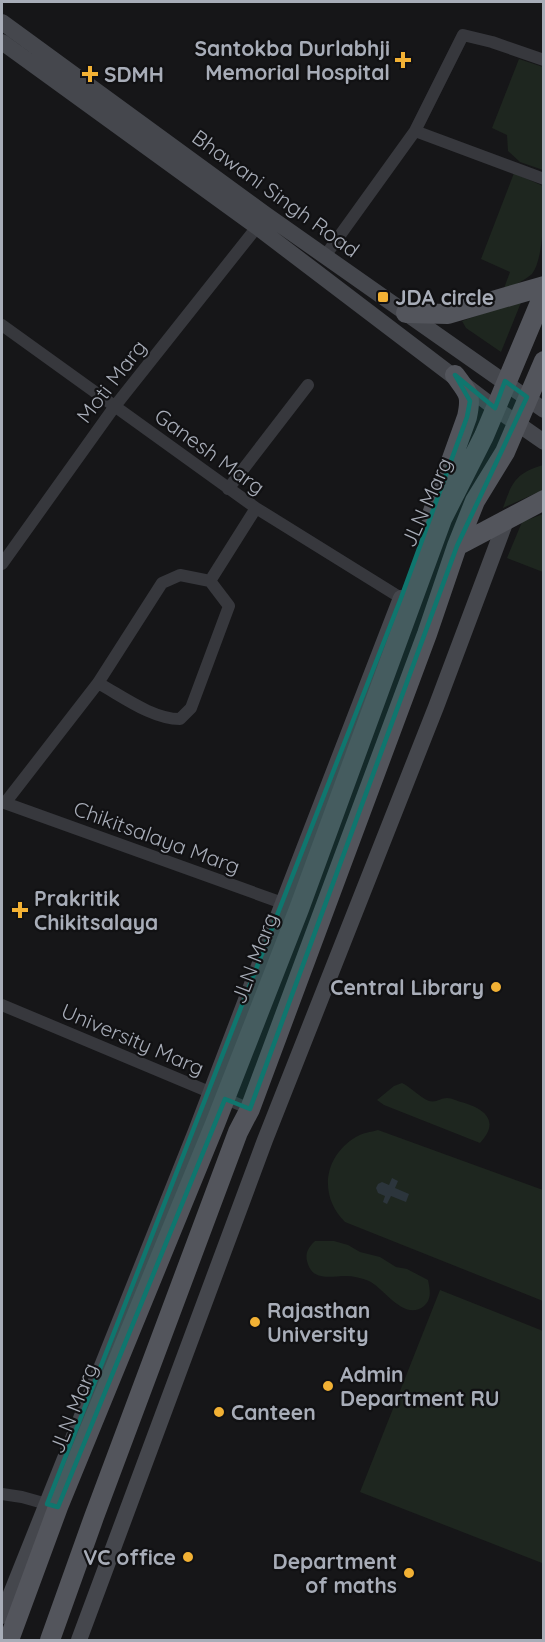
<svg xmlns="http://www.w3.org/2000/svg" width="545" height="1642" viewBox="0 0 545 1642" font-family="Quicksand,sans-serif">
  <rect width="100%" height="100%" fill="#161618"/>
  <path fill="#1e261f" d="M 519,59 L 543,67 L 543,170 L 520,162 L 508,151 L 507,135 L 492,128 Z
    M 514,173 L 543,186 C 543,210 545,256 532,274 C 524,281 512,286 503,291 L 510,272 L 481,259 Z
    M 522,300 L 501,352 L 466,328 L 462,321 Z
    M 543,465 L 543,490 L 503,508 C 512,482 516,473 543,465 Z
    M 543,514 L 543,572 L 507,558 L 522,522 Z
    M 402,1083 C 411,1087 419,1097 429,1101 C 436,1103 441,1098 447,1098 C 452,1098 457,1101 461,1102 C 484,1108 501,1121 480,1143 L 384,1105 L 377,1100 L 394,1086 Z
    M 378,1130 L 543,1190 L 543,1301 L 345,1222 C 318,1195 324,1156 356,1137 C 362,1133 371,1132 378,1130 Z
    M 315,1241 L 334,1241 L 348,1245 L 360,1252 L 380,1257 L 396,1267 L 407,1269 L 428,1280 C 430,1290 432,1299 424,1306 C 404,1322 384,1288 369,1281 C 362,1278 353,1276 346,1276 C 330,1276 312,1282 307,1261 C 305,1252 309,1247 315,1241 Z
    M 440,1290 L 543,1331 L 544,1558 L 542,1563 L 360,1492 Z"/>
  <path fill="#2c353c" d="M 392,1178 L 398,1181 L 395,1188 L 409,1194 L 406,1202 L 391,1196 L 387,1204 L 383,1202 L 385,1196 L 378,1193 L 376,1188 L 378,1184 L 382,1182 L 389,1185 Z"/>
  <g fill="none" stroke-linecap="round" stroke-linejoin="round">
    <path stroke="#37383d" stroke-width="12" d="M 415,131 L 463,35 L 492,42 L 544,60
      M 325,256 L 415,131 L 544,179
      M 2,325 L 256,508 L 401,598
      M 228,489 L 308,385
      M 2,564 L 115,406 L 257,227
      M 210,581 L 256,508
      M 2,802 L 288,905
      M 5,803 L 98,683 L 162,583 L 180,575 L 210,581 L 229,606 L 191,708 L 180,719 C 152,719 122,696 98,683
      M 2,1005 L 250,1109
      M 2,1494 L 22,1497 L 54,1506"/>
    <path stroke="#45474d" stroke-width="16" d="M 2,22 L 265,214 L 544,410
      M 2,42 L 257,227 L 495,408 L 544,442
      M 2,1616 L 196,1131 L 283,903 L 401,598
      M 79,1640 L 265,1140 L 436,707 L 507,518"/>
    <path stroke="#53555c" stroke-width="20" d="M 406,313 L 448,314 L 544,286
      M 431,517 L 467,417 C 472,394 468,393 455,375
      M 457,546 L 544,500
      M 9,1640 L 58,1507 L 215,1124 L 299,909 L 442,519 L 484,436 L 544,293
      M 50,1640 L 94,1517 L 238,1132 L 250,1109 L 427,634 L 457,546 L 475,501 L 505,452 L 544,361"/>
  </g>
  <path fill="#0f766e" fill-opacity="0.2" stroke="#0f766e" stroke-width="4.5" stroke-linejoin="round" d="M 455,375 L 495,408 L 505,381 L 527,397 L 457,546 L 250,1109 L 225,1099 L 58,1507 L 47,1504 L 401,598 L 467,417 L 470,401 Z"/>
  <g fill="#f2b134" stroke="#111113" stroke-width="2">
    <path d="M400 51h6v6h6v6h-6v6h-6v-6h-6v-6h6z"/>
    <path d="M87 65h6v6h6v6h-6v6h-6v-6h-6v-6h6z"/>
    <rect x="377" y="291" width="12" height="12" rx="3"/>
    <path d="M17 901h6v6h6v6h-6v6h-6v-6h-6v-6h6z"/>
    <circle cx="496" cy="987" r="6"/>
    <circle cx="255" cy="1322" r="6"/>
    <circle cx="328" cy="1386" r="6"/>
    <circle cx="219" cy="1412" r="6"/>
    <circle cx="188" cy="1557" r="6"/>
    <circle cx="409" cy="1573" r="6"/>
  </g>
  <g text-anchor="middle" dominant-baseline="central" stroke-width="4.5" stroke-linejoin="round" paint-order="stroke">
    <g font-size="21" font-weight="bold" fill="#a8adb8" stroke="#111113" text-anchor="start">
      <text x="390" y="48" text-anchor="end">Santokba Durlabhji<tspan x="390" dy="24">Memorial Hospital</tspan></text>
      <text x="104" y="74">SDMH</text>
      <text x="395" y="297">JDA circle</text>
      <text x="34" y="898">Prakritik<tspan x="34" dy="24">Chikitsalaya</tspan></text>
      <text x="484" y="987" text-anchor="end">Central Library</text>
      <text x="267" y="1310">Rajasthan<tspan x="267" dy="24">University</tspan></text>
      <text x="340" y="1374">Admin<tspan x="340" dy="24">Department RU</tspan></text>
      <text x="231" y="1412">Canteen</text>
      <text x="176" y="1557" text-anchor="end">VC office</text>
      <text x="397" y="1561" text-anchor="end">Department<tspan x="397" dy="24">of maths</tspan></text>
    </g>
    <g font-size="21" fill="#a8adb8" stroke="#111113">
      <text transform="translate(276 193) rotate(36)">Bhawani Singh Road</text>
      <text transform="translate(111 381) rotate(-52)">Moti Marg</text>
      <text transform="translate(210 451) rotate(36)">Ganesh Marg</text>
      <text transform="translate(426 502) rotate(-66)">JLN Marg</text>
      <text transform="translate(157 837) rotate(20)">Chikitsalaya Marg</text>
      <text transform="translate(254 958) rotate(-69)">JLN Marg</text>
      <text transform="translate(133 1039) rotate(23)">University Marg</text>
      <text transform="translate(73 1408) rotate(-68)">JLN Marg</text>
    </g>
  </g>
  <rect width="545" height="1642" fill="none" stroke="#a8adb8" stroke-width="6"/>
</svg>
